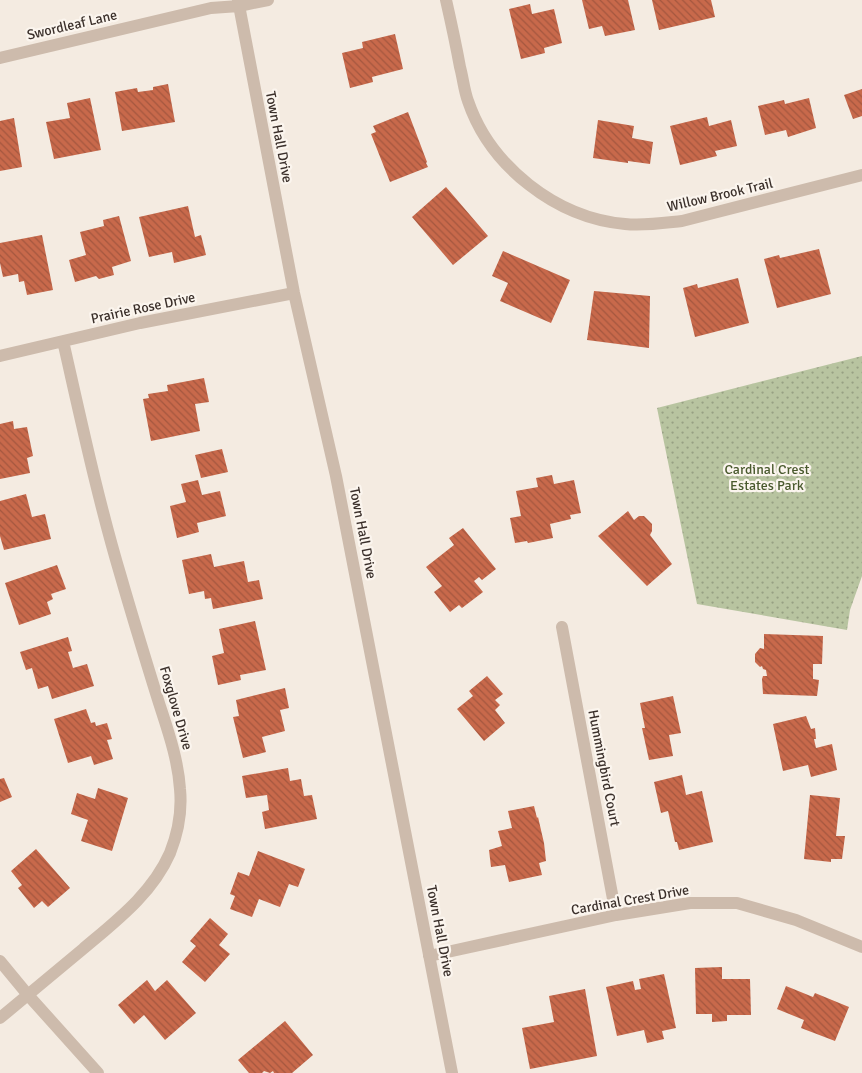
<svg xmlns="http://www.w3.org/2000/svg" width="862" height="1073" viewBox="0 0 862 1073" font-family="Signika,sans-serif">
  <defs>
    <pattern id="grass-dots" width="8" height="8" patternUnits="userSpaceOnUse" patternTransform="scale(1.25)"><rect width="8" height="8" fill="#b8c4a0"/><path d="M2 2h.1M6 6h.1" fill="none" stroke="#97a083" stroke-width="1.8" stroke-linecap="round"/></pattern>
    <pattern id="building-back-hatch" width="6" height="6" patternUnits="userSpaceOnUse" patternTransform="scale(1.25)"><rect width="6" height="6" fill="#c8694b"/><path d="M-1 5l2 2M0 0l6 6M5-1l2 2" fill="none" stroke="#a4573f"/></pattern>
  </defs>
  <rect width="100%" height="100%" fill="#f4ebe1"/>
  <path fill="url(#grass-dots)" d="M 862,356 L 862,576 L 850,610 L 847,630 L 697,604 L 657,408 Z"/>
  <path fill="url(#building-back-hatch)" d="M 582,0 L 628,0 L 635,30 L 605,36 L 602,26 L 589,29 Z
    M 652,0 L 711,0 L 715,17 L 659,30 Z
    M 530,4 L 532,14 L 554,9 L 562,43 L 544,48 L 545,53 L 521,59 L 509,9 Z
    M 395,34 L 403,69 L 372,77 L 373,82 L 350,88 L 342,53 L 363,48 L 362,42 Z
    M 168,84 L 175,122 L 122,131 L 115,92 L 137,88 L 138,92 L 153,90 L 153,87 Z
    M 862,89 L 862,116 L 853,119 L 844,95 Z
    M 90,98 L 101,150 L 54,159 L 46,122 L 70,118 L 67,103 Z
    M 809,98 L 816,128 L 788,137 L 786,130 L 765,135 L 758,106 L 784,100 L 785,104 Z
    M 408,112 L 427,162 L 426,163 L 428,167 L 390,182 L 371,134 L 376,132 L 373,126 Z
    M 707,117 L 709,126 L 731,120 L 737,146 L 715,151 L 717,156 L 680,165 L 670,126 Z
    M 14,118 L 22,167 L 0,171 L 0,121 Z
    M 598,120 L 634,126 L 632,138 L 653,142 L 650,164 L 628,161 L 628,163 L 593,158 Z
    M 446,187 L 488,236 L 453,265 L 412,217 Z
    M 188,206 L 195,237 L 201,235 L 206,255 L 174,263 L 172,252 L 149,257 L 139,217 Z
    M 119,216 L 131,261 L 112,267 L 114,275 L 99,279 L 96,276 L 75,282 L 69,260 L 86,255 L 80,232 L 104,226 L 103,220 Z
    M 42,235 L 53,290 L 27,295 L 24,281 L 19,282 L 18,274 L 3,277 L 0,263 L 0,243 Z
    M 819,249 L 831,294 L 777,308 L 764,259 L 779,255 L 780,258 Z
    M 503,251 L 570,280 L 551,323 L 500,301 L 508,283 L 492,276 Z
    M 738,278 L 749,323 L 695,337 L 683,288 L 697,284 L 698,288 Z
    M 594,291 L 650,296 L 649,348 L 587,340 Z
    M 204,378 L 209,402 L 195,404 L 200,431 L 151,441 L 143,399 L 149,398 L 148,394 L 168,391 L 167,385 Z
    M 13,421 L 14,429 L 27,427 L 33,456 L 27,458 L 30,473 L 0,479 L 0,424 Z
    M 222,449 L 228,472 L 201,478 L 195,455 Z
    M 552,475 L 554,484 L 574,480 L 581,513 L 570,515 L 571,519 L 550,524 L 553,538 L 528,543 L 527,541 L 515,543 L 510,518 L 521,516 L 516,491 L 538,487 L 536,478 Z
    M 198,480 L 202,495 L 220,491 L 226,516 L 197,523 L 199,532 L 177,538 L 170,506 L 186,502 L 181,484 Z
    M 26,494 L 32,517 L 45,514 L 51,539 L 4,550 L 0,536 L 0,501 Z
    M 628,511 L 634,520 L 639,516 L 644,516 L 652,524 L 652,531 L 650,535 L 672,564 L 647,586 L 598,536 Z
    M 463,528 L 496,569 L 482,580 L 479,577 L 474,581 L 483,592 L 462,608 L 459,605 L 450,612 L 434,592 L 442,586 L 426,567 L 454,545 L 449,538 Z
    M 211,554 L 214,567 L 244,561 L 248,582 L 259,580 L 263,599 L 213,609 L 211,598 L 205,599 L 204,591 L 189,594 L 182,560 Z
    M 57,565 L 66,589 L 51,594 L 53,599 L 47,602 L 51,614 L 19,625 L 5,583 Z
    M 255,621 L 266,670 L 240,675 L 241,680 L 218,685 L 212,656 L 224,653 L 219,629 Z
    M 764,634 L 823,636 L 822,664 L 813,664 L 813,679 L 819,680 L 817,696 L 763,694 L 762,679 L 763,676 L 767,676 L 766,670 L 763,669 L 762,666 L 760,667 L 755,662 L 755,654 L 760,648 L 764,649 Z
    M 68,637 L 72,651 L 68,652 L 73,668 L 87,664 L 94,686 L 52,699 L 48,686 L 38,689 L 32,668 L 26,670 L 20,652 Z
    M 487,676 L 503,694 L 495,700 L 500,705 L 495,710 L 505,723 L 484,741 L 457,709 L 473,696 L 469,691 Z
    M 285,688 L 289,708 L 280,710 L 285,731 L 262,737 L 266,752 L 243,758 L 233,717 L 239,716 L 236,700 Z
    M 673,696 L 681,733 L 669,735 L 673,756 L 649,760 L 642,728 L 645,728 L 640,703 Z
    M 86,709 L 91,723 L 95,722 L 96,726 L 107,723 L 112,739 L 107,740 L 113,759 L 94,765 L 91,756 L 68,763 L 54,719 Z
    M 806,716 L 811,729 L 815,728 L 816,739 L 814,739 L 816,748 L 832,744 L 837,770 L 811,777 L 808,765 L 783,771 L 773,724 Z
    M 288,768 L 290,781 L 301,779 L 304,796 L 312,795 L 317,819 L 265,829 L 262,812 L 269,810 L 267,795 L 246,798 L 242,776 Z
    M 682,775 L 686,795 L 702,791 L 713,842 L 679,850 L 677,842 L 675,842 L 668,811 L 661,813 L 654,782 Z
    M 4,778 L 12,797 L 0,802 L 0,779 Z
    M 98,788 L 128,798 L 112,851 L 81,841 L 88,820 L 71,814 L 77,793 L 95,799 Z
    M 810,795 L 840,798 L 836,836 L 845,836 L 842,859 L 831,859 L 831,862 L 804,859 Z
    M 534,806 L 537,818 L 538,817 L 544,843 L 546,861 L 539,863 L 542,875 L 509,882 L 505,865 L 491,867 L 489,850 L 502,846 L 498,831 L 512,828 L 508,811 Z
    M 36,849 L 70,888 L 48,907 L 42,901 L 34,908 L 18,888 L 22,885 L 11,871 Z
    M 258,851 L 305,869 L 298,887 L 289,884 L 280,907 L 259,899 L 252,917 L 230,909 L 235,896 L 230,894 L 238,872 L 249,876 Z
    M 210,918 L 228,934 L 219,945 L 230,954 L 205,982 L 182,962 L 196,946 L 190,941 Z
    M 722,967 L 722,979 L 750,979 L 751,1015 L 727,1015 L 727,1021 L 712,1022 L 712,1014 L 696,1014 L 695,968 Z
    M 664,974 L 676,1028 L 662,1031 L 664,1039 L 647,1043 L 644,1030 L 617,1036 L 606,987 L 633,981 L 635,990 L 641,989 L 639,979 Z
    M 147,980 L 155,991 L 167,980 L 196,1013 L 165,1040 L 144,1015 L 134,1024 L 118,1005 Z
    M 786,986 L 813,997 L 815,993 L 849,1007 L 835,1041 L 801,1028 L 804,1020 L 777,1009 Z
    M 585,989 L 597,1056 L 530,1069 L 522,1028 L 554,1022 L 549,996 Z
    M 285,1021 L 313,1055 L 292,1073 L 274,1073 L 273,1071 L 270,1073 L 264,1071 L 262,1073 L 249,1073 L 238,1060 Z"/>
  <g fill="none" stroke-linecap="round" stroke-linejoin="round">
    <path stroke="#cdbbac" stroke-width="12" d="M 238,0 L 294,293 L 336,476 L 452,1073
      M 446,0 C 451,22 456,45 460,67 C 463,78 464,90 468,101 C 490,166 556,218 625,224 C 644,226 663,223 682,221 L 862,175
      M 0,58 L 211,8 L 239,6 L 268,0
      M 0,356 L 140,323 L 294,293
      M 562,627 L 616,915
      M 429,956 L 616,915 L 690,903 L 737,903 L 796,920 L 862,947
      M 0,961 L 28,995 L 98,1073
      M 0,1018 C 28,995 55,972 83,949 C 116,921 152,894 170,853 C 178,833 182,810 180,789 C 178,759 168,731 159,703 C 146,661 133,619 121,577 C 98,500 81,420 63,341"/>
  </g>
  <g text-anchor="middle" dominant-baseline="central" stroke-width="4.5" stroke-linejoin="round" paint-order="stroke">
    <g font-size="14" fill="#3b302b" stroke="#fbf5ee">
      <text transform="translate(72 25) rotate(-13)">Swordleaf Lane</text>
      <text transform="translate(279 137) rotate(79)">Town Hall Drive</text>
      <text transform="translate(720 195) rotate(-13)">Willow Brook Trail</text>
      <text transform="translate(143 308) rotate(-12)">Prairie Rose Drive</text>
      <text transform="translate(363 533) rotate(79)">Town Hall Drive</text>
      <text transform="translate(176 708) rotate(74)">Foxglove Drive</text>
      <text transform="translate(604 768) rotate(79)">Hummingbird Court</text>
      <text transform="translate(630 900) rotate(-10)">Cardinal Crest Drive</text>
      <text transform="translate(440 931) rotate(79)">Town Hall Drive</text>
    </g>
    <g font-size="14" fill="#4a5a2e" stroke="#fbf5ee">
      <text x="767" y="469">Cardinal Crest<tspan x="767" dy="16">Estates Park</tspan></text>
    </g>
  </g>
</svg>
